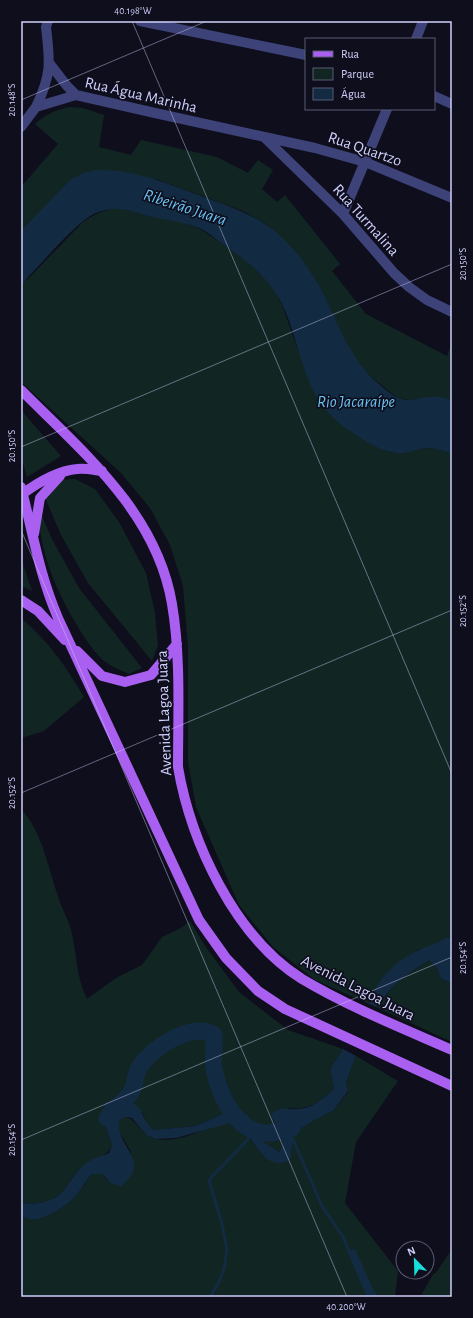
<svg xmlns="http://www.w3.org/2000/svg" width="473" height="1318" viewBox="0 0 473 1318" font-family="'Alegreya Sans',sans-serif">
  <rect width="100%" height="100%" fill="#0f0e1d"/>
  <path fill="#112623" d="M 69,107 L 83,108 L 104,115 L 99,147 L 131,155 L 141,140 L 217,157 L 248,173 L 258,160 L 273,170 L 262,189 L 277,202 L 285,195 L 340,264 L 332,271 L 366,314 L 447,356 L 452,342 L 452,400 L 445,398 L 408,400 L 398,398 L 390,392 L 369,375 L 356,360 L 346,343 L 320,287 L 305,264 L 266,224 L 243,211 L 156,179 L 21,231 L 21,187 L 58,144 L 35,124 C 45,115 55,110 69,107 Z
    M 122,208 L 154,217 L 182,222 L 200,229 L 248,261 L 263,274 L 274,289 L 282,305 L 299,352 L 358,436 L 384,450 L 393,453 L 425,448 L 439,449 L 452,454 L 452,938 L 445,938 L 436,945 L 418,950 L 374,990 L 369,1004 L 315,980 L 273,947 L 239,905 L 196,807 L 188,762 L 188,647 L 183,586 L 170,545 L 150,508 L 120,472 L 21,382 L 22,285 L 83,222 C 96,213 106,209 122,208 Z
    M 21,410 L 61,456 L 27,477 L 21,457 Z
    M 75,479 L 95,489 L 119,522 L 146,573 L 155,613 L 158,645 L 152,661 L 88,583 L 61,535 L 43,493 L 58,480 Z
    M 38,507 L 52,539 L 79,588 L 142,668 L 129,674 C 121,670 111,667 104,661 C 92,650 84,637 75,622 C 54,586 39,549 38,507 Z
    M 21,558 L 32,591 L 21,586 Z
    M 21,618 C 50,643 65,665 84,697 L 44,731 L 21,738 Z
    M 21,809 C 42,831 48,868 58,896 C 61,907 68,919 71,930 C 77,954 76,977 87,999 L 116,978 L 142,965 L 162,937 L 181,928 L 190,921 L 205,946 L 239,992 L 288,1030 L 343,1049 L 330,1069 L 334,1089 C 321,1101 307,1111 289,1108 L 273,1121 L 283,1145 L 279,1152 L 264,1142 L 247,1114 L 232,1110 L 195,1126 L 154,1130 L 147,1124 L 143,1113 L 105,1102 C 100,1117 107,1130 112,1145 C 106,1159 93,1157 83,1166 C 64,1182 68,1198 39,1203 C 34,1204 26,1204 21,1202 Z
    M 429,960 L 436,967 L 441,979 L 452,983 L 452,1042 L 376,1007 C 390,987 407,974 429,960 Z
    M 356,1056 L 398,1081 L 356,1142 L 345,1203 L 398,1271 L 395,1297 L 21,1297 L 21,1216 C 37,1227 63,1208 75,1197 C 81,1191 86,1181 92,1174 L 103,1174 L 107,1181 L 131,1152 L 118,1129 L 119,1121 L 125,1117 C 138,1119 141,1137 156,1139 C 182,1144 208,1125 233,1122 L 241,1127 L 263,1156 L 291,1153 L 294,1134 L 306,1125 L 334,1110 L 348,1092 L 346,1082 Z
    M 452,1249 L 452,1297 L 420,1297 L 434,1273 L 435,1274 Z"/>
  <path fill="#122b42" d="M 96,170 C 133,169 167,183 201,196 C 223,204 245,211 265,224 C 288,239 306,263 320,287 C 338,321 348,358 379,384 C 385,389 391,395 399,398 C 410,403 420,397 431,397 C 438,396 446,398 452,400 L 452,454 C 443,450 435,448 426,448 C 416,449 406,454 396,453 C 380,452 351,433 338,422 C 302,393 301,343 282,304 C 268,276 246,260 221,243 C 214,238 207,231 199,228 C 183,222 168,220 152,217 C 130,211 119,204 96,213 C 78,220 44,261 28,277 L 21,287 L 21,231 L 70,180 L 83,173 Z
    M 445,938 L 452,938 L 452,983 L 441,979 L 436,967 L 429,960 C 408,973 390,987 376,1007 L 369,1004 C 377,979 393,963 417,951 C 427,946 436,945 445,938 Z
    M 343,1049 L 356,1056 L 346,1082 L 348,1091 L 334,1110 L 306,1125 L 294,1134 L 290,1160 C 259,1175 253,1128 234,1122 L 176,1138 L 156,1139 L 147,1136 L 132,1118 L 125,1117 L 119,1121 C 116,1148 153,1160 121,1186 C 112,1185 108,1182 103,1174 L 92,1174 C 85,1181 81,1191 75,1197 C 63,1208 37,1227 21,1216 L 21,1202 C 25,1204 33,1204 39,1203 C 68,1198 65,1181 84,1165 C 91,1158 100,1157 109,1153 L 112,1145 C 107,1130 100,1117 105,1102 C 121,1102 136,1097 143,1115 C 146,1122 148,1125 154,1130 L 195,1126 L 232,1110 L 247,1114 L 264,1142 L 279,1152 L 283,1145 L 271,1114 C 281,1106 287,1110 298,1109 C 311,1109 325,1097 334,1089 L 330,1069 Z
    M 355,1249 L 374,1291 L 378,1297 L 367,1297 L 347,1251 Z"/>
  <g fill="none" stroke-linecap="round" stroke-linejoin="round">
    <path stroke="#122b42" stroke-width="3" d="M 292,1137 L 322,1206 L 343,1237 L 350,1254
      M 210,1297 L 219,1282 L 224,1269 L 227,1249 L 222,1224 L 209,1180 L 251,1136"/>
    <path stroke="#122b42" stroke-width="17" d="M 107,1118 C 112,1108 123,1103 130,1094 C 136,1087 134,1076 139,1068 C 151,1048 192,1021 214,1035 C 215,1046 212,1059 214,1069 C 219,1093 233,1126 259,1132 C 270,1135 282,1131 292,1128"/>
    <path stroke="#3d4278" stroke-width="10" d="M 140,21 L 306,55
      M 416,39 L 423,21
      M 50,64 L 67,86 L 76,95
      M 434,96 L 452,104
      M 36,107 C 52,74 50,62 46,27 L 48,21
      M 21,127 L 36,107 L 76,95 L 155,113 L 315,148 L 365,162 L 452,198
      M 265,138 L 343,214 L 394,273 L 409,287 L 427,300 L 452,312
      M 343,214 L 387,109"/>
    <path stroke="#a960f0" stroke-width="10" d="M 21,390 C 83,452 157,513 172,604 C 181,657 178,713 178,767 C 191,843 235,937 302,979 C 349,1007 402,1028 452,1050
      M 21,487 C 33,533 39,574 58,618 L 199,920 L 226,958 L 258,991 L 285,1009 L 452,1086
      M 21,495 C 37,483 56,471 77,469 C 85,468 94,470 102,471
      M 34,534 L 40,498 L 60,476
      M 21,600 L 38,611 L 65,640
      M 77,651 L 102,676 L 125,682 L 151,675 L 177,644"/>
  </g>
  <path fill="none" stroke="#cecffa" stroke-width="1" stroke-opacity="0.45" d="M 132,21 L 452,774M 21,100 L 207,21M 21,447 L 452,264M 21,530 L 347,1297M 21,793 L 452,610M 21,1140 L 452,957"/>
  <g text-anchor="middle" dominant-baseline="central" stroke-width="3.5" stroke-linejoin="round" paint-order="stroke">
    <g font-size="16" fill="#cecffa" stroke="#0f0e1d">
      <text transform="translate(141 95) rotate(13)">Rua Água Marinha</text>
      <text transform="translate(365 149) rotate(19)">Rua Quartzo</text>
      <text transform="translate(366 220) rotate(48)">Rua Turmalina</text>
      <text transform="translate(164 713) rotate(-92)">Avenida Lagoa Juara</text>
      <text transform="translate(358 988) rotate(27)">Avenida Lagoa Juara</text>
    </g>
    <g font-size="17" font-style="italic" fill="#67c1f0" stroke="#0f0e1d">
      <text transform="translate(185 207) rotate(18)">Ribeirão Juara</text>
      <text x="356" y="401">Rio Jacaraípe</text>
    </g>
  </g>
  <rect width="473" height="1318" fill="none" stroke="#0f0e1d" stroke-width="44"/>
  <rect x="305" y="38" width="130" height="72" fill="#0f0e1d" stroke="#5b5b75"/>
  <rect x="313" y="51" width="20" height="6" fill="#a960f0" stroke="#5b5b75"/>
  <text x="341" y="58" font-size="12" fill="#cecffa">Rua</text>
  <rect x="313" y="68" width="20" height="12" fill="#112623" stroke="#5b5b75"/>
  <text x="341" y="78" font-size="12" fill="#cecffa">Parque</text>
  <rect x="313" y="88" width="20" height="12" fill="#122b42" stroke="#5b5b75"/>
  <text x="341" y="98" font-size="12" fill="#cecffa">Água</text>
  <g transform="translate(415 1260) rotate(337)"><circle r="19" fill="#0f0e1d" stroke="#5b5b75"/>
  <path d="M0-3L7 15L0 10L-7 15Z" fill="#16dfdb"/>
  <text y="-6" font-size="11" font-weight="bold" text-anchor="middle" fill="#cecffa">N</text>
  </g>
  <rect x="22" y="22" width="429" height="1274" fill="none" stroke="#cecffa" stroke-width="1.5"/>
  <g font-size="10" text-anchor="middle" fill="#cecffa">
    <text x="133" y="14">40.198°W</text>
    <text transform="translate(11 100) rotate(-90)" y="4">20.148°S</text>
    <text transform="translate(462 264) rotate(-90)" y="4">20.150°S</text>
    <text transform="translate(11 446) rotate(-90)" y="4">20.150°S</text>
    <text transform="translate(462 611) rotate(-90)" y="4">20.152°S</text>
    <text transform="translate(11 793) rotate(-90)" y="4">20.152°S</text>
    <text transform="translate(462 958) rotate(-90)" y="4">20.154°S</text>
    <text transform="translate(11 1140) rotate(-90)" y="4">20.154°S</text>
    <text x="346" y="1310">40.200°W</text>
  </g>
</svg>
